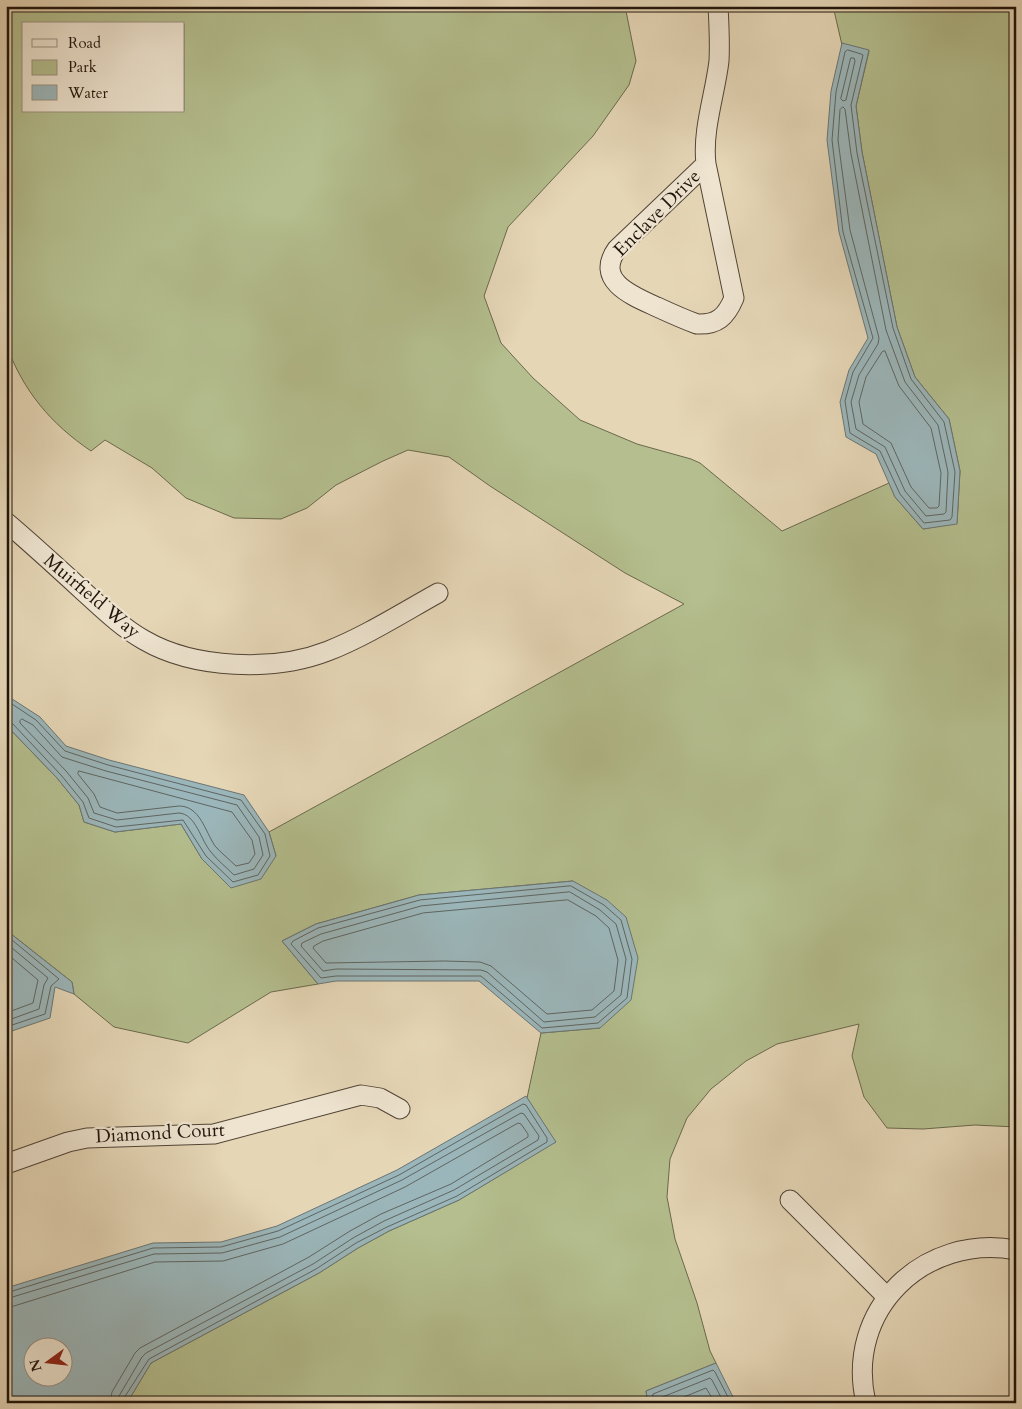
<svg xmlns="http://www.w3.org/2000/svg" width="1022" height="1409" viewBox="0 0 1022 1409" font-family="Cardo,serif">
  <rect width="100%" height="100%" fill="#e5d6b6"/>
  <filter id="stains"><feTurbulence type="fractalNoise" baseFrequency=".004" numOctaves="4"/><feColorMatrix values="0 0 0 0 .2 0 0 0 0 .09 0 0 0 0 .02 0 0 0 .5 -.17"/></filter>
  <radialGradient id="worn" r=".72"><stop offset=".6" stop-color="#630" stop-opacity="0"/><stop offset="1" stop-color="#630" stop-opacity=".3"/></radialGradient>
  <path fill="#b4be8e" stroke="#6a694c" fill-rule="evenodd" d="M 20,6 L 625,6 L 636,61 L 629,85 L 593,136 L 508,227 L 484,296 L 501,343 L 533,378 L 580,420 L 637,444 L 691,459 L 700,463 L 782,531 L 889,483 L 895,497 L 923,529 L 957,523 L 960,471 L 949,419 L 915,377 L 897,327 L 862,152 L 856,106 L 869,51 L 843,44 L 842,45 L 833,6 L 977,6 L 979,9 L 1016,6 L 1016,1127 L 975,1125 L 923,1129 L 887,1128 L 864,1097 L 852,1056 L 859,1024 L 777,1044 L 746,1061 L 711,1089 L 687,1118 L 670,1159 L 667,1197 L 675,1239 L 697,1303 L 710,1351 L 716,1363 L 646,1391 L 648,1403 L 127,1403 L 151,1363 L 319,1273 L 358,1248 L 389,1231 L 459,1200 L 555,1142 L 527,1098 L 541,1033 L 600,1028 L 573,881 L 419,895 L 316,924 L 282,941 L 318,984 L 271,992 L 188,1043 L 114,1027 L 74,994 L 72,982 L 6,930 L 6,725 L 57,778 L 79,805 L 84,822 L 115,832 L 181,824 L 202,859 L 276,856 L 269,832 L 684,604 L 625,573 L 490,486 L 449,457 L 408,450 L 383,461 L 336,485 L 307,508 L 281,519 L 234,518 L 186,498 L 152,468 L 105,440 L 91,451 C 51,424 23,391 6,344 L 6,12 ZM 24,24 L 184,24 L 184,111 L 24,111 Z"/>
  <path fill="#9bb6ba" stroke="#6a7574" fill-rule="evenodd" d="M 842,43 L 869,50 L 856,106 L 862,152 L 897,327 L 915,377 L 949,419 L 960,471 L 957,524 L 923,529 L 895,497 L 876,454 L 846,437 L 840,402 L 849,370 L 868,338 L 839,232 L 827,140 L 831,91 Z
    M 6,695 L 40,717 L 66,746 L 109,760 L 244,795 L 269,832 L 276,856 L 261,879 L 231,888 L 202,859 L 181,824 L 115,832 L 84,822 L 79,805 L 57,778 L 6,725 Z
    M 573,881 L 607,900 L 626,917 L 638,958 L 631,1000 L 600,1028 L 541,1033 L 479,981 L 336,981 L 318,984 L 282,941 L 316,924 L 419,895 Z
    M 6,930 L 72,982 L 74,994 L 55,987 L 50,1018 L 6,1033 Z
    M 526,1096 L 556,1142 L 459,1200 L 389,1231 L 358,1248 L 319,1273 L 151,1363 L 127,1403 L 6,1403 L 6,1288 L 153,1243 L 221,1242 L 277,1226 L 397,1170 ZM 62,1346 L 62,1376 L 32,1376 L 32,1346 Z
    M 716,1363 L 736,1403 L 648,1403 L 646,1391 Z"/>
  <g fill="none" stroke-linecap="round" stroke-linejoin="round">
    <path stroke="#5e6562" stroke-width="1" d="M 848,50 L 861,54 L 863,55 L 851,105 L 857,153 L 893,328 L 911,379 L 944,422 L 955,472 L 952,517 L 950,520 L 924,523 L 900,494 L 880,451 L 850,433 L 845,401 L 853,372 L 873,338 L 843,232 L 832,140 L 836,92 L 845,52 Z
      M 851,58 L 854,58 L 855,61 L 846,100 L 843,101 L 841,99 Z
      M 843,107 L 845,109 L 851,154 L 886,330 L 905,382 L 938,425 L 948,472 L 946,512 L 944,514 L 926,516 L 905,491 L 885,447 L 856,429 L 851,402 L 859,375 L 878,344 L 879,338 L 850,230 L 838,140 L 840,110 Z
      M 885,351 L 899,386 L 931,428 L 941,473 L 939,506 L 937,508 L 929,508 L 911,487 L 891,443 L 863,424 L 859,402 L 866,377 L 882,352 Z
      M 6,700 L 36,720 L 65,751 L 108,765 L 241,800 L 265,834 L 270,856 L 258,875 L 233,882 L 206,856 L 183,820 L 116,827 L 89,818 L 83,802 L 61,775 L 12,723 L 6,722
      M 22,719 L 33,725 L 62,757 L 106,771 L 237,805 L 259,837 L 263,855 L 254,869 L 234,875 C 227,868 217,860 211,852 C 201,841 196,814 179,813 L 117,820 L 94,813 L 88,798 L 66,771 L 20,723 L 20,721 Z
      M 79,771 L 232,812 L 252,840 L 255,854 L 249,863 L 236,866 C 229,859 221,853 215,846 C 205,831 200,806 179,806 L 117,813 L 100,807 L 94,794 L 78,774 Z
      M 571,886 L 604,905 L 621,920 L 632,959 L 627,998 L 598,1023 L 542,1028 L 481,976 L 336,976 L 321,978 L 291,944 L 293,941 L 318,928 L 420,900 Z
      M 570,892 L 600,910 L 616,924 L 626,959 L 621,995 L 595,1017 L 544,1022 L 487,972 L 481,970 L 336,969 L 323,971 L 301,946 L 302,943 L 321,934 L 421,906 Z
      M 568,900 L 596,916 L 609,928 L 618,960 L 614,991 L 592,1010 L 547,1014 L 491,966 L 480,962 L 444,961 L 326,963 L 313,948 L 314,946 L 323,941 L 423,913 Z
      M 6,935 L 59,979 L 51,986 L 45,1014 L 6,1027
      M 6,943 L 48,978 L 44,985 L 39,1009 L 6,1021
      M 6,953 L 38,980 L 33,1003 L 6,1013
      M 6,1293 L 153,1248 L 221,1247 L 278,1231 L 399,1175 L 523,1104 L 526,1105 L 547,1138 L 547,1142 L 457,1196 L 387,1227 L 356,1243 L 316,1269 L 149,1359 L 124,1398 L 123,1403
      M 6,1299 L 154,1254 L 222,1253 L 280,1237 L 402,1180 L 521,1113 L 524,1114 L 539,1136 L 538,1140 L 454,1190 L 384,1221 L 353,1238 L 313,1264 L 146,1353 L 142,1357 L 119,1396 L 117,1403
      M 6,1307 L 14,1306 L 155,1262 L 223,1261 L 283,1244 L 405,1187 L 518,1123 L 521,1124 L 528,1134 L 528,1137 L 451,1184 L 381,1214 L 350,1231 L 309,1257 L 140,1348 L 135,1353 L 112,1392 L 110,1403
      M 652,1403 L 653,1394 L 713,1370 L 715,1372 L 731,1403
      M 659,1403 L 660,1398 L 710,1378 L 712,1380 L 724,1403
      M 669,1403 L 706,1388 L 715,1403"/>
    <defs>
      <path id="minor" d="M 706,164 L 734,298 C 726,317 717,325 697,324 C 683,319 670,313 657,307 C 633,296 594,281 617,249 Z
        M 706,164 C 702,130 715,95 719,61 C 720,43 719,24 718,6
        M 6,522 C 32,544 57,567 82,590 C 102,608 121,627 144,640 C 194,669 274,672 328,651 C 366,636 402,613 438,593
        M 6,1164 L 68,1142 L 87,1138 L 214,1134 L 361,1095 L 380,1098 L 400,1109
        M 790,1200 L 887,1297
        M 866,1403 C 844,1310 924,1233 1016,1250"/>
    </defs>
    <use href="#minor" stroke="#514436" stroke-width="21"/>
    <use href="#minor" stroke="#eee4d0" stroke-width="19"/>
  </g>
  <g text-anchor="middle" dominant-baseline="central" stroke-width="4.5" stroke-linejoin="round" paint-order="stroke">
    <g font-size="19" fill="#20140b" stroke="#eee4d0">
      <text transform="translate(657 213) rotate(-45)">Enclave Drive</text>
      <text transform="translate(92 596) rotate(40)">Muirfield Way</text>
      <text transform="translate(160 1133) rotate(-3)">Diamond Court</text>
    </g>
  </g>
  <rect width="1022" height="1409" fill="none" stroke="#e5d6b6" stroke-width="25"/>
  <rect x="8" y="8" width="1007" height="1394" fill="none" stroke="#20140b" stroke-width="2.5"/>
  <rect x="12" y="12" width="997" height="1384" fill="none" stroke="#20140b"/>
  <rect x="22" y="22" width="162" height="90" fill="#eee4d0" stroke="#9c9181"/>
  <rect x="32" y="39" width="25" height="8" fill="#eee4d0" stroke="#9c9181"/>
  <text x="68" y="48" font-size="15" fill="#20140b">Road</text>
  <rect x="32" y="60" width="25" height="15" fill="#b4be8e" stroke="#9c9181"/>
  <text x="68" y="72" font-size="15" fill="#20140b">Park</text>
  <rect x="32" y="85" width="25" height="15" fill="#9bb6ba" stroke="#9c9181"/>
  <text x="68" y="98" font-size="15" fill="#20140b">Water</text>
  <g transform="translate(48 1362) rotate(255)"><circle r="24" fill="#eee4d0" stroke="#9c9181"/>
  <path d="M0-4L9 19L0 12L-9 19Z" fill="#8f2418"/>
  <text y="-8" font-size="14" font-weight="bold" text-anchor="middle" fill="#20140b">N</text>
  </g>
  <rect width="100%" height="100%" filter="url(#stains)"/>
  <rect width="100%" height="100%" fill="url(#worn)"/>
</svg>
